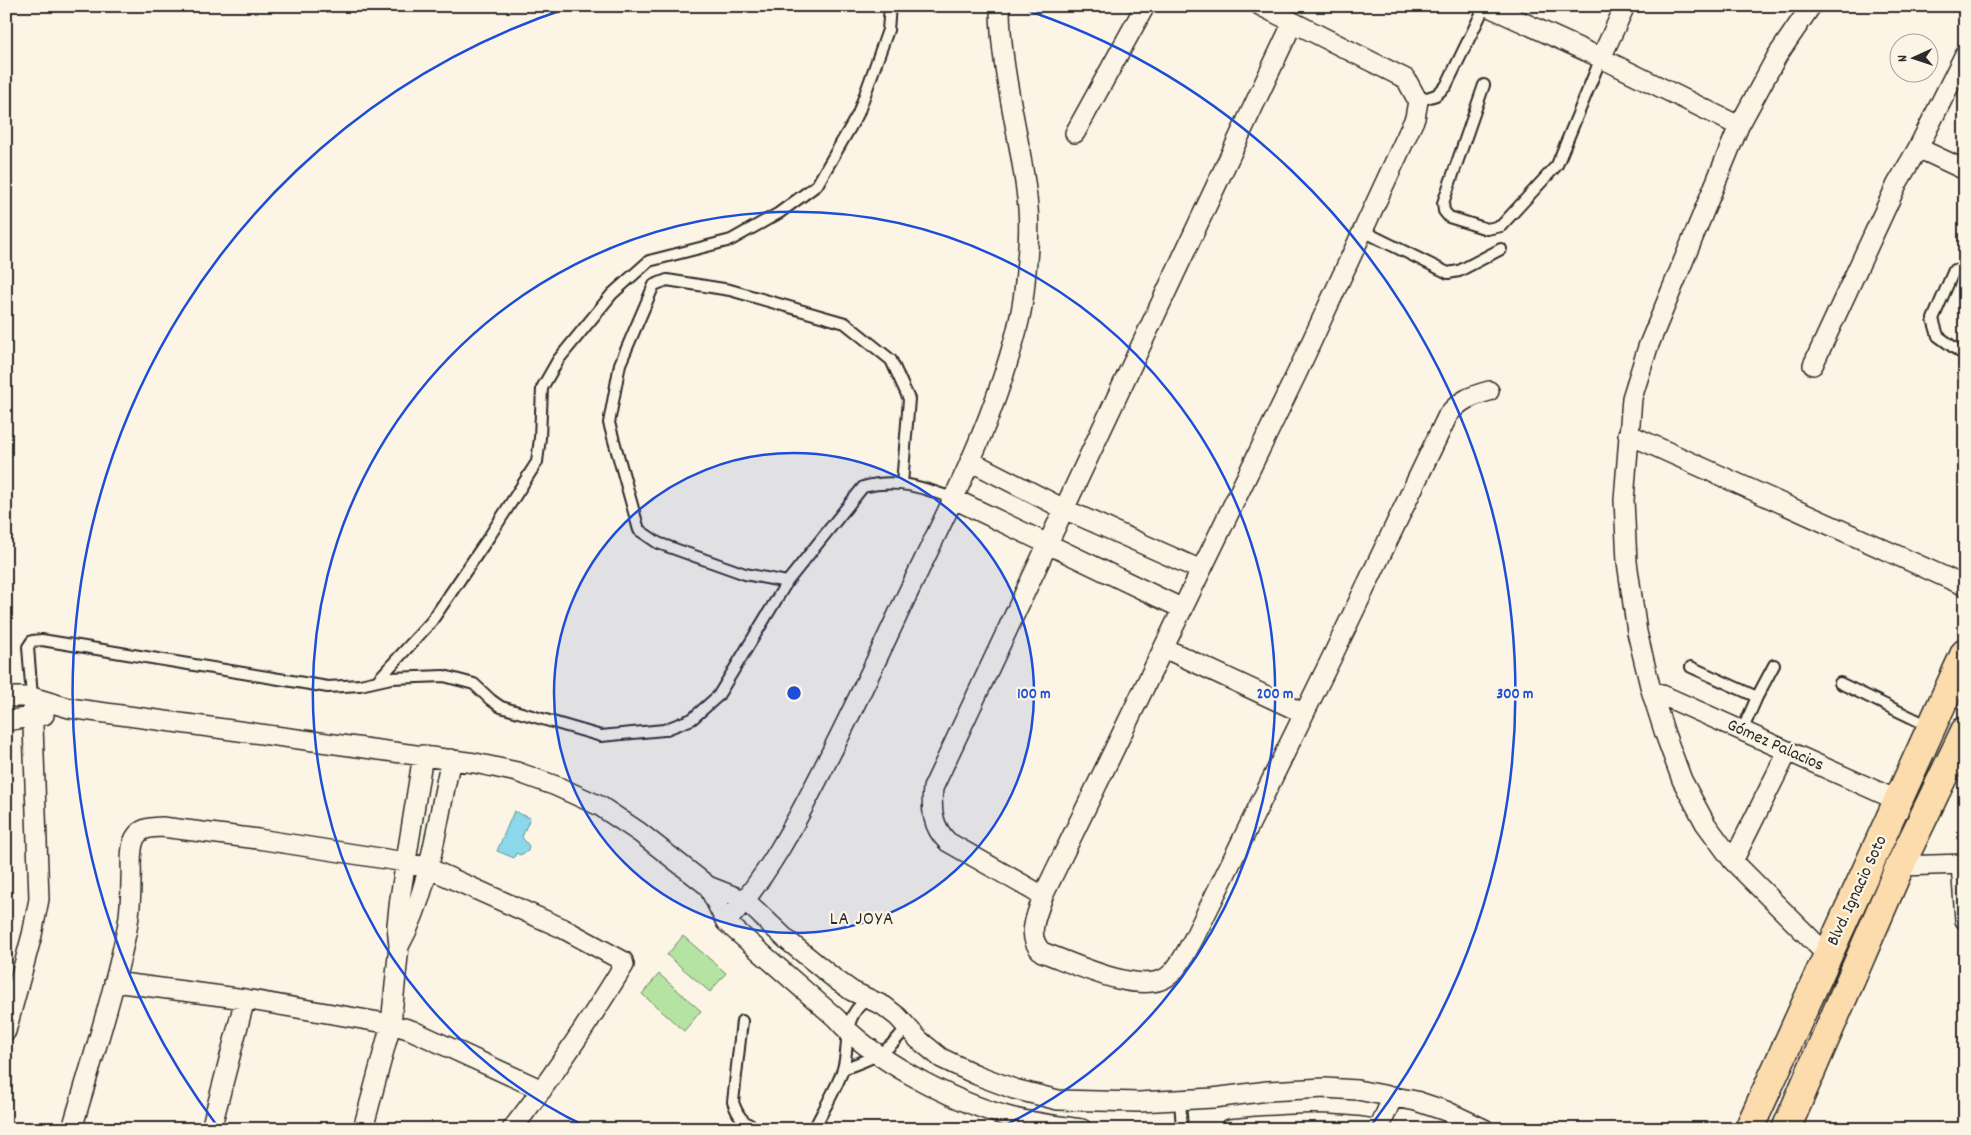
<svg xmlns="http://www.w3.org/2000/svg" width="1971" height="1135" viewBox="0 0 1971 1135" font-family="Dekko,sans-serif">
  <rect width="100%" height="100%" fill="#fcf5e5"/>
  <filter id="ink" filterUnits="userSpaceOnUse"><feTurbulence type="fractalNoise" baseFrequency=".02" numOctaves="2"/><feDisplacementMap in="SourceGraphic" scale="10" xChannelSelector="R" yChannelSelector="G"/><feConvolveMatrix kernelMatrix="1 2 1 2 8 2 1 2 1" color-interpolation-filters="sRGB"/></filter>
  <g filter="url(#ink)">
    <path fill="#b4e3a2" stroke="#708766" d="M 683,936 L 726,973 L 710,992 L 667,955 Z
      M 659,974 L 701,1011 L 684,1031 L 642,994 Z"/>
    <path fill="#8ad8e9" stroke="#64939d" d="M 514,811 L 530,818 L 522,837 L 529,846 L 528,851 L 520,855 L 516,853 L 514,858 L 497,851 Z"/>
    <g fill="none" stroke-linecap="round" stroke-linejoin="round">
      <defs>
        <path id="lane" d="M 1484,85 L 1443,203 L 1444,211 L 1449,217 L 1487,229 L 1501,226 L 1557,165 L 1601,58
          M 1418,101 L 1436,95 L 1446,86 L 1485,6
          M 1363,231 L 1448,273 L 1459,271 L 1501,249
          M 1954,270 L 1933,319 L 1938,336 L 1960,352 L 1965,352
          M 787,582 L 745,574 L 658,543 L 639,530 L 609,423 L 620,364 L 654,285 L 667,280 L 730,290 L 845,323 L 891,360 L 909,399 L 902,484
          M 1691,667 L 1757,697 L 1742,731
          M 377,681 L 431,622 L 491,534 L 537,462 L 540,438 L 542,388 L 558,360 L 612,294 L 649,261 L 731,240 L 779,213 L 817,185 L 858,114 L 888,30 L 890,6
          M 1840,683 L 1931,727
          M 32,697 L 28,647 L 32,641 L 42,640 L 328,687 L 360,685 L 391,678 L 444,676 L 474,684 L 491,700 L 501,707 L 601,736 L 664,730 L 692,719 L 718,696 L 787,582 L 863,487 C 896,478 921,487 952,498
          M 1757,697 L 1774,665
          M 742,1021 L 733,1102 C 738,1117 744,1124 759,1129
          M 843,1069 C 874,1057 887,1055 907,1026
          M 1180,1100 L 1182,1129
          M 814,1129 C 822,1112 838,1086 843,1069 C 851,1041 840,1020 867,999"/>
        <path id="street" d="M 1261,6 L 1406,79 L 1418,101 L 1415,118 L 1297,373 L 1043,896 C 1037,915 1025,936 1042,952 C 1071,962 1139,996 1167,977 C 1179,969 1186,952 1193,940 L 1331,659 L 1448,415 C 1460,400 1471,396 1489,391
          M 1487,6 L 1601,58 L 1739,126
          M 1811,6 L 1777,56 L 1739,126 L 1648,347 L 1632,398 L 1624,500 L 1627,562 L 1637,632 L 1651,690 L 1665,734 L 1682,780 L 1705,823 L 1733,861 L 1828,956
          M 1601,58 L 1625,6
          M 1075,133 L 1145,6
          M 1918,148 L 1965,170
          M 1813,365 L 1897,184 L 1918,148 L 1965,54
          M 1628,434 L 1965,586
          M 970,461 L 1064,509 L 1201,570
          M 952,498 L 1183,609
          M 1164,648 L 1303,713
          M 1651,690 L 1899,801
          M 6,697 L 32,697 L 69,708 L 475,763 L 517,772 L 556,786 L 600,806 L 639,832 L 708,886 L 746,901 L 787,940 L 835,979 L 852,991 L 884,1006 L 898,1017 L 919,1040 L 941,1058 L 977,1075 L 1014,1089 L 1058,1100 L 1139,1102 L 1213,1098 L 1268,1091 L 1325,1088 L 1357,1090 L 1416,1101 L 1446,1111 L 1484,1129
          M 6,721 L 44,715
          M 1733,861 L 1788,751
          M 1961,864 L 1965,920
          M 1900,866 L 1965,864
          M 708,886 L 726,922 L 836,1018 C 871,1059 951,1100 1003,1115 C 1028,1123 1056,1125 1082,1129
          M 1043,896 L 948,842 C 932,827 931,809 933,788 L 1293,22
          M 726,922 C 767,878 795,824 822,771 C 851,714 879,655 906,597 C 941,524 979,451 1004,374 C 1012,348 1021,320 1024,292 C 1027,262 1031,228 1027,198 C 1020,134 1000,71 1000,6
          M 399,946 C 430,891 437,821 451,759
          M 114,982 L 245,999 L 391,1024 L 411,1030 L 542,1090
          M 6,1031 L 32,935 L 39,899 L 32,697
          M 72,1129 C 91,1063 113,997 127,929 C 130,913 131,896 131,880 C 132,867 129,850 135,838 C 141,827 151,828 162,827 L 258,839 L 405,862 L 428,868 L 562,928 L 623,961 L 624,965 C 589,1022 553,1077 512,1129
          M 211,1129 L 245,999
          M 363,1129 L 391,1024 L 399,946 L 397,925 L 400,898 L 423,755
          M 1230,1129 C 1281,1124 1324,1121 1375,1129
          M 1379,1129 L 1393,1096"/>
        <path id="primary" d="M 1749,1129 L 1965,653
          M 1786,1129 L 1900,866 L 1965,731"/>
      </defs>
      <use href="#lane" stroke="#2b2b2b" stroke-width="14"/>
      <use href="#street" stroke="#2b2b2b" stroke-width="22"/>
      <use href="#primary" stroke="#2b2b2b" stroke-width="31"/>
      <use href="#lane" stroke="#fcf5e5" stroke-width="10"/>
      <use href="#street" stroke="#fcf5e5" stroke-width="19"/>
      <use href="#primary" stroke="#fcdcac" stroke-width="28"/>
    </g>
  </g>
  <circle cx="794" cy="693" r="240" fill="#1d4ed8" fill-opacity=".12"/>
  <g fill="none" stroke="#1d4ed8" stroke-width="2.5">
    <circle cx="794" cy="693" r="240"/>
    <path d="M587 1127A481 481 0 1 1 1001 1127"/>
    <path d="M218 1127A721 721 0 0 1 571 7M1017 7A721 721 0 0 1 1370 1127"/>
  </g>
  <g text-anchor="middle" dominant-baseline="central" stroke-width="4.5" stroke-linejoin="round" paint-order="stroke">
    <g font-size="18" fill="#2b2b2b" stroke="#fcf5e5">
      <text transform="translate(1775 746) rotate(24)">Gómez Palacios</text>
      <text transform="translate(1858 891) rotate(-65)">Blvd. Ignacio Soto</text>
    </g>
    <g font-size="19" letter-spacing="1" fill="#2b2b2b" stroke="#fcf5e5">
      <text x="862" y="920">LA JOYA</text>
    </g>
  </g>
  <circle cx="794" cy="693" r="8" fill="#1d4ed8" stroke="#fcf5e5" stroke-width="2.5"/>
  <g font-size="15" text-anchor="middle" font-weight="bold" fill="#1d4ed8" stroke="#fcf5e5" stroke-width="4.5" stroke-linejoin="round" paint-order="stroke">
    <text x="1034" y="698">100 m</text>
    <text x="1275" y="698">200 m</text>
    <text x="1515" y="698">300 m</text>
  </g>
  <rect width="1971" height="1135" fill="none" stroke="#fcf5e5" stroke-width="25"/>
  <rect x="12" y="12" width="1946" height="1110" fill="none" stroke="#2b2b2b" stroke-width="2" filter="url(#ink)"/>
  <g transform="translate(1914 58) rotate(267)"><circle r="24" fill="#fcf5e5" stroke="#a8a49b"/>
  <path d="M0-4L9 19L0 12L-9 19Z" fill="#2b2b2b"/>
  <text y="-8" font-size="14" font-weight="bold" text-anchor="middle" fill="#2b2b2b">N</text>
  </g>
</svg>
